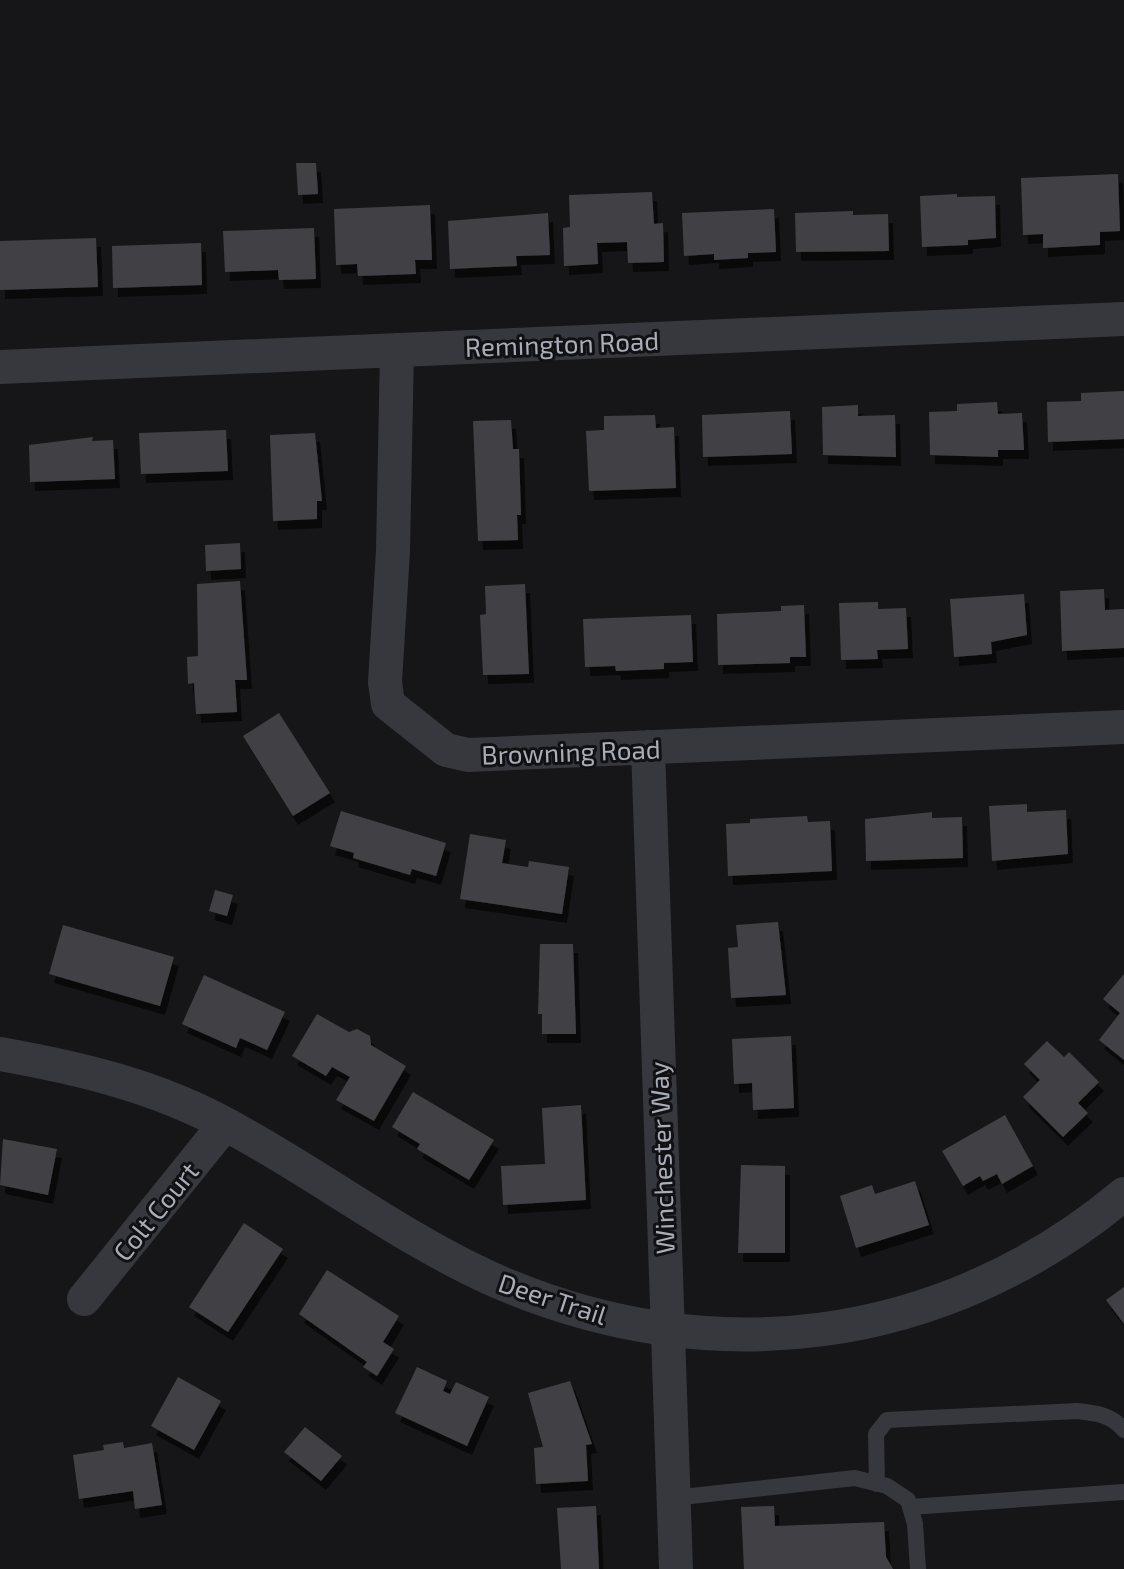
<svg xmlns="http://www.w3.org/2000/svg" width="1124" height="1569" viewBox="0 0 1124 1569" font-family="'Exo 2',sans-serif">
  <defs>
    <filter id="shadow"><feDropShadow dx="5" dy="9" stdDeviation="0" flood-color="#0009"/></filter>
  </defs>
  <rect width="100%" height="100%" fill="#161618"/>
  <path fill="#404145" filter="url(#shadow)" d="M 296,163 L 316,163 L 318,194 L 298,195 Z
    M 1118,174 L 1120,231 L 1100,232 L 1100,245 L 1043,248 L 1043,234 L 1023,235 L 1021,178 Z
    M 652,192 L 654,224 L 663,223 L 664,262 L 628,263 L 627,242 L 597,243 L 598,264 L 564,266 L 563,228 L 570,227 L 569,195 Z
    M 957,194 L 957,197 L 995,196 L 996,238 L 968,240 L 968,245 L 922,247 L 920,196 Z
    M 430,205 L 432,260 L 415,260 L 416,274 L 358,276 L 357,264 L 336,265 L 334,209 Z
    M 774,209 L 776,252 L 748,253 L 748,258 L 714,260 L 714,254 L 684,256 L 682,213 Z
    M 853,211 L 853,215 L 888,214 L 889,251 L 796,252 L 795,213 Z
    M 548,213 L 550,255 L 516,256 L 517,266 L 450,269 L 448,221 Z
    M 314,228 L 316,279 L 279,280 L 278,270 L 225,272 L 223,231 Z
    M 96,238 L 98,287 L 0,290 L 0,241 Z
    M 201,243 L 202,285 L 113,288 L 112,246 Z
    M 1124,391 L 1124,439 L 1048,442 L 1047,402 L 1081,401 L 1081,393 Z
    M 997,402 L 998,414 L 1022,413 L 1024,450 L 998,450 L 998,457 L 930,455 L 929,412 L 957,411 L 957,404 Z
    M 858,405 L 858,416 L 895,415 L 896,457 L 823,455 L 822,407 Z
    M 790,411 L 792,454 L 703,457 L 702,415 Z
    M 655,415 L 656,428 L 674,427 L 676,488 L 589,491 L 586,431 L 604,430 L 604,416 Z
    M 511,420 L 513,449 L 519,449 L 521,515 L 517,515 L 518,540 L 478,541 L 473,421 Z
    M 226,430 L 228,471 L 141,474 L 139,433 Z
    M 315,433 L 322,501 L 317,501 L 317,519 L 273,521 L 270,435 Z
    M 93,437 L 92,441 L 113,440 L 115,479 L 30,482 L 29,445 Z
    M 240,543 L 241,569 L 206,571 L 205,545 Z
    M 240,581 L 247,680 L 235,680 L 237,712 L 196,714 L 194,683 L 188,684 L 187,657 L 198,656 L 197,584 Z
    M 525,584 L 529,674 L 483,675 L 480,615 L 486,614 L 485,586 Z
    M 1104,589 L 1105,610 L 1124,609 L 1124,648 L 1062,651 L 1060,591 Z
    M 1024,594 L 1027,635 L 991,642 L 992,654 L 954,657 L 950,599 Z
    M 878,602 L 878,609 L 906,608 L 908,649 L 877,650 L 878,659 L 841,660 L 839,603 Z
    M 804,605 L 806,657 L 790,657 L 790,663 L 718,665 L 717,614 L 781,611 L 781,606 Z
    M 691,615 L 693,662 L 664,663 L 664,669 L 616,671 L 615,666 L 585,667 L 583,619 Z
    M 279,713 L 330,793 L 293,816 L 243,736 Z
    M 1027,804 L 1027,812 L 1066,810 L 1068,854 L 992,861 L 989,806 Z
    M 341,811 L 446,843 L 436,876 L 412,869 L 410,875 L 353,858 L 354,853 L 330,846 Z
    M 932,812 L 932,818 L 962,817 L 963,858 L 866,861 L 865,819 Z
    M 807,816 L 808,822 L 830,821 L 832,871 L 728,876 L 726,824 L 750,823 L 750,819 Z
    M 470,834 L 506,840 L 502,863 L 528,867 L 529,861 L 569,867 L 562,914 L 460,899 Z
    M 215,890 L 233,895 L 227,916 L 209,911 Z
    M 778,922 L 786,995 L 731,998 L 728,948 L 738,947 L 736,925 Z
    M 63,925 L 174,957 L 160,1006 L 49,974 Z
    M 540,944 L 573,944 L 576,1034 L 542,1034 L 542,1014 L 538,1014 Z
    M 1124,974 L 1124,1060 L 1099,1040 L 1120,1013 L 1103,999 Z
    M 204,975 L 285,1012 L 267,1050 L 240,1038 L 236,1048 L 182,1024 Z
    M 317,1014 L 349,1032 L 357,1029 L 370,1036 L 371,1045 L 406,1066 L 374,1121 L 336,1100 L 350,1077 L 332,1067 L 326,1076 L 292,1056 Z
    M 791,1036 L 794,1108 L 753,1110 L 752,1083 L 734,1084 L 732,1039 Z
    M 1047,1041 L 1064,1057 L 1069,1052 L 1099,1082 L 1078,1103 L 1088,1113 L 1063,1137 L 1023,1097 L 1040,1080 L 1024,1064 Z
    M 413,1092 L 494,1140 L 469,1180 L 417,1149 L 420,1144 L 392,1127 Z
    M 581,1105 L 586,1200 L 503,1205 L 501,1166 L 545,1164 L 542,1108 Z
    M 1005,1115 L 1033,1166 L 1002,1184 L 997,1174 L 983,1181 L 980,1176 L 963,1186 L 942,1151 Z
    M 3,1139 L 57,1149 L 48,1195 L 0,1185 Z
    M 741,1165 L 785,1166 L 785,1253 L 738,1253 Z
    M 915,1181 L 929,1225 L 856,1248 L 840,1196 L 872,1185 L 875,1194 Z
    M 244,1223 L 283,1249 L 228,1332 L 189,1307 Z
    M 327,1270 L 399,1316 L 383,1342 L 394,1349 L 377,1376 L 363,1367 L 367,1362 L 299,1314 Z
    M 1124,1287 L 1124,1324 L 1106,1300 Z
    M 417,1367 L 447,1381 L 443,1391 L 450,1394 L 456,1382 L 489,1397 L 467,1446 L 395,1413 Z
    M 178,1377 L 221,1401 L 194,1450 L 151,1426 Z
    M 570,1381 L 592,1444 L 586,1445 L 588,1481 L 536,1484 L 534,1448 L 543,1447 L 528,1393 Z
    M 305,1427 L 342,1456 L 321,1481 L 284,1452 Z
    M 123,1442 L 124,1448 L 152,1443 L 162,1505 L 135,1509 L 133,1491 L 79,1499 L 73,1455 L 104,1450 L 103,1445 Z
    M 596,1506 L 599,1569 L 561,1569 L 557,1508 Z
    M 774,1506 L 775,1526 L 884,1522 L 886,1557 L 893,1569 L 744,1569 L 741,1507 Z"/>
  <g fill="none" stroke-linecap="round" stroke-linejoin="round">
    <path stroke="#37383d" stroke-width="16" d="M 877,1484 L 876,1434 L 887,1420 L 1077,1411 C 1096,1413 1112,1415 1124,1430
      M 673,1498 L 855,1478 L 887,1486 L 908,1500 L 915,1524 L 918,1569
      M 910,1507 L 1124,1492"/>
    <path stroke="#37383d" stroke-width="34" d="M 397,350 L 393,551 L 385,682 L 388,704 L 446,750 L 468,755 L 1124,727
      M 0,367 L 1124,319
      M 648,747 L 676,1569
      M 0,1054 C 79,1068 156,1086 227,1125 C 317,1173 399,1237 492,1279 C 709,1375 942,1346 1124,1194
      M 84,1299 L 225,1124"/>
  </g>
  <g text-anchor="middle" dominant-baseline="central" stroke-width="6" stroke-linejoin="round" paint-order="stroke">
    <g font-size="26" fill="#a8adb8" stroke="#111113">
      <text transform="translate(562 343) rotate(-2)">Remington Road</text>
      <text transform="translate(571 751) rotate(-2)">Browning Road</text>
      <text transform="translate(661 1158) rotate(-92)">Winchester Way</text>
      <text transform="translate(155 1211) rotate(-51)">Colt Court</text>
      <text transform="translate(553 1298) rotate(18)">Deer Trail</text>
    </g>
  </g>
</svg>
